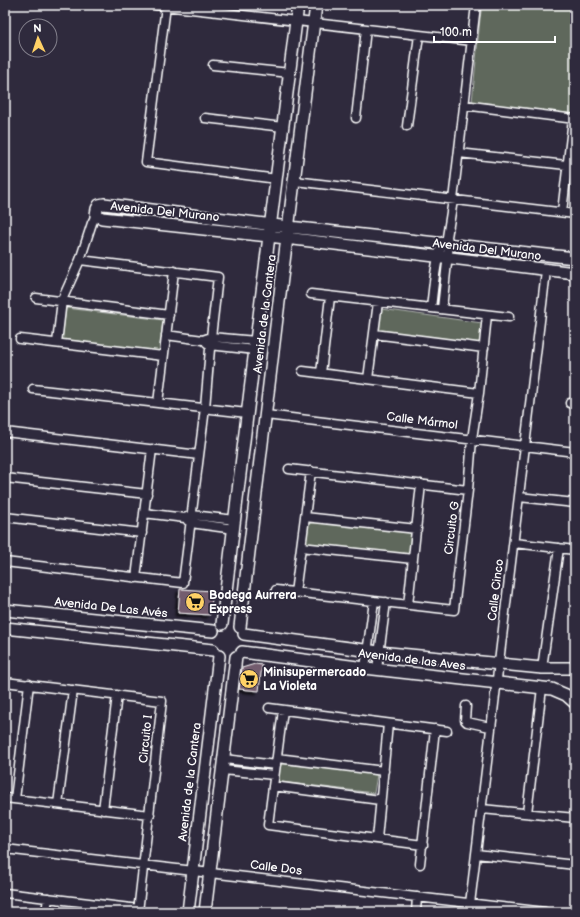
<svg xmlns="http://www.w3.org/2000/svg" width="580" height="917" viewBox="0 0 580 917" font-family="'Balsamiq Sans',sans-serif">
  <defs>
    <filter id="shadow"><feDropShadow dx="-3" dy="3" stdDeviation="1" flood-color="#0009"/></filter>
  </defs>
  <rect width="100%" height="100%" fill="#2f2a3d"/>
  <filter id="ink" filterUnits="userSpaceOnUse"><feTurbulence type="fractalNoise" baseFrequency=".025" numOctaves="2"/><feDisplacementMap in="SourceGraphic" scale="8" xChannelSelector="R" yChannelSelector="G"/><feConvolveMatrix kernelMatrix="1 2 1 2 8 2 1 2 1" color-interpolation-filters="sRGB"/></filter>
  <g filter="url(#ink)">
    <path fill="#5f685c" stroke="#afb4ae" d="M 482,5 L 575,5 L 575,114 L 472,102 L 480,19 Z
      M 66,308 L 163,320 L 159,352 L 62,339 Z
      M 381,309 L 482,323 L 480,343 L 378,330 Z
      M 309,521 L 411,533 L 409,555 L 306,543 Z
      M 277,763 L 377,774 L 374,793 L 274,781 Z"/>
    <path fill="#735b6e" stroke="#fff" filter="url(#shadow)" d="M 180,589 L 213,591 L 210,615 L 178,613 Z
      M 255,664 L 262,665 L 259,691 L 239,689 L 242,668 Z"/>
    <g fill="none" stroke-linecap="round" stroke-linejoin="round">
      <defs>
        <path id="street" d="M 156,5 L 472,41
          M 166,6 L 146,162 L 277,179
          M 213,65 L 290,73
          M 464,105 L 575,119
          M 205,118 L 283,127
          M 356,118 L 366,29
          M 407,126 L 419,35
          M 459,153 L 575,166
          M 295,181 L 575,214
          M 562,212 L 573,119
          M 311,294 L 509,317
          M 36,298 L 169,315
          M 431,308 C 433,293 436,249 445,240
          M 442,309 L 449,244 L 447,237 L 453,200 L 476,5
          M 374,334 L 484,348
          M 166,335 L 203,340 L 211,337 L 256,341
          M 20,339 L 163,356
          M 57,343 L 62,300 L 80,260 L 92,223 L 96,215
          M 207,343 L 210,345 L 255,350
          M 303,371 L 479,393
          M 321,373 L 330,297
          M 368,379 L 378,302
          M 33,389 L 247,413
          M 158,403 L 174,271
          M 570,403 L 575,404
          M 266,415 L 575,452
          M 5,432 L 199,455
          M 289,469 L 468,490
          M 5,478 L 147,494
          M 519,497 L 575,503
          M 144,513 L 185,518 L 192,515 L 235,520
          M 5,517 L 142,533
          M 305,517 L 417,529
          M 188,521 L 191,523 L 234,529
          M 514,543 L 575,550
          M 301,547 L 413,559
          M 5,562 L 183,583 L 205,408 L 211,337 L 218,277 L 80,260
          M 136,578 L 152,449
          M 276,590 L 454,610 L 468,490 L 472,439 L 479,393 L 487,315
          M 295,593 L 311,471
          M 408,605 L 421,484
          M 365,668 L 374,601
          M 542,668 L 559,548
          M 377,669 L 386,602
          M 5,682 L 162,701 L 138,912
          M 466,706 L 465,720 L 467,722 L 490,727
          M 269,708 L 447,731
          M 283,710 L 268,825 L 423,845
          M 277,758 L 384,771
          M 224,759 L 276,765
          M 223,770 L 274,775
          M 273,786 L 380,800
          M 5,798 L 150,815
          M 15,799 L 29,684
          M 58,804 L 73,690
          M 482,809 L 575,818
          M 103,810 L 117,695
          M 527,813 L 542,688
          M 377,839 L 388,724
          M 5,849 L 545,912
          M 476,854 L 575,865
          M 420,864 L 435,729
          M 5,893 L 139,909
          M 46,912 L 48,898
          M 416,912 L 417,897
          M 469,912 L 546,271"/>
        <path id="secondary" d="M 575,258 L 289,227 L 104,204 L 99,205 L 97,209 L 96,215 L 102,218 L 269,236 L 575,273
          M 5,610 L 213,631
          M 222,624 L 259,316 L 298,5
          M 240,627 L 277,318 L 316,5
          M 5,628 L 213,650
          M 244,634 L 379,652 L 542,668 L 575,668
          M 242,652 L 365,668 L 552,689 L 566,695 L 575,703
          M 188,912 L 219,656
          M 205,912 L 236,657"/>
      </defs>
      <use href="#street" stroke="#fff" stroke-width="11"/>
      <use href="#secondary" stroke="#fff" stroke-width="14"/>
      <use href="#street" stroke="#2f2a3d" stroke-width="8"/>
      <use href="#secondary" stroke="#2f2a3d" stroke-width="11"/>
    </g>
  </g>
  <defs>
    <symbol id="supermarket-disc" viewBox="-11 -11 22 22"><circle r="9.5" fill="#ffd166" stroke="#2f2a3d"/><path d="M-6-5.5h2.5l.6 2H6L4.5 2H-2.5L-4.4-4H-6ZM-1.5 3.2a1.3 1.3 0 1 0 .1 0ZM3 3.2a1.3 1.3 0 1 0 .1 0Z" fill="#111"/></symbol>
  </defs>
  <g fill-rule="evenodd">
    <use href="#supermarket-disc" x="184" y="591" width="22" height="22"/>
    <use href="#supermarket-disc" x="238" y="668" width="22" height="22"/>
  </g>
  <g text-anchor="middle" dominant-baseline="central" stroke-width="3.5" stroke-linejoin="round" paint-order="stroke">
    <g font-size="12" fill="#fff" stroke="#2f2a3d">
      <text transform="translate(165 212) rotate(6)">Avenida Del Murano</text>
      <text transform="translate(487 250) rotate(7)">Avenida Del Murano</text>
      <text transform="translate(265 314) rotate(-83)">Avenida de la Cantera</text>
      <text transform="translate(422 421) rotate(7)">Calle Mármol</text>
      <text transform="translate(452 528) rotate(-83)">Circuito G</text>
      <text transform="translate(496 590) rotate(-83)">Calle Cinco</text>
      <text transform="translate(111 608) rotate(6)">Avenida De Las Avés</text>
      <text transform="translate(412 660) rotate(7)">Avenida de las Aves</text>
      <text transform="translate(146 739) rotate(-84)">Circuito I</text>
      <text transform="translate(190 782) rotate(-83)">Avenida de la Cantera</text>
      <text transform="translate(276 868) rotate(7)">Calle Dos</text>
    </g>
    <g font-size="12" font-weight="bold" fill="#fff" stroke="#2f2a3d" text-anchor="start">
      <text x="209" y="595">Bodega Aurrera<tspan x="209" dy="14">Express</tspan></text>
      <text x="263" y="672">Minisupermercado<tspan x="263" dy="14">La Violeta</tspan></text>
    </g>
  </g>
  <rect width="580" height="917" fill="none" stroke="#2f2a3d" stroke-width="20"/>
  <rect x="10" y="10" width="560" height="897" fill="none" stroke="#fff" stroke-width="1.5" filter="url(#ink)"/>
  <g transform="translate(38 38) rotate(357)"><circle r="19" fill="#2f2a3d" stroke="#827f8b"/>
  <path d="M0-3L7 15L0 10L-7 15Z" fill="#ffd166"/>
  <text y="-6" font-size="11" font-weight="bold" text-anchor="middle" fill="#ffffff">N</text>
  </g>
  <path d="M434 36v6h121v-6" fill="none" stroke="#ffffff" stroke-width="2"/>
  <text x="440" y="36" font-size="12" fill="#ffffff" stroke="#2f2a3d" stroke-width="3" paint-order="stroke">100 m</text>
</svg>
